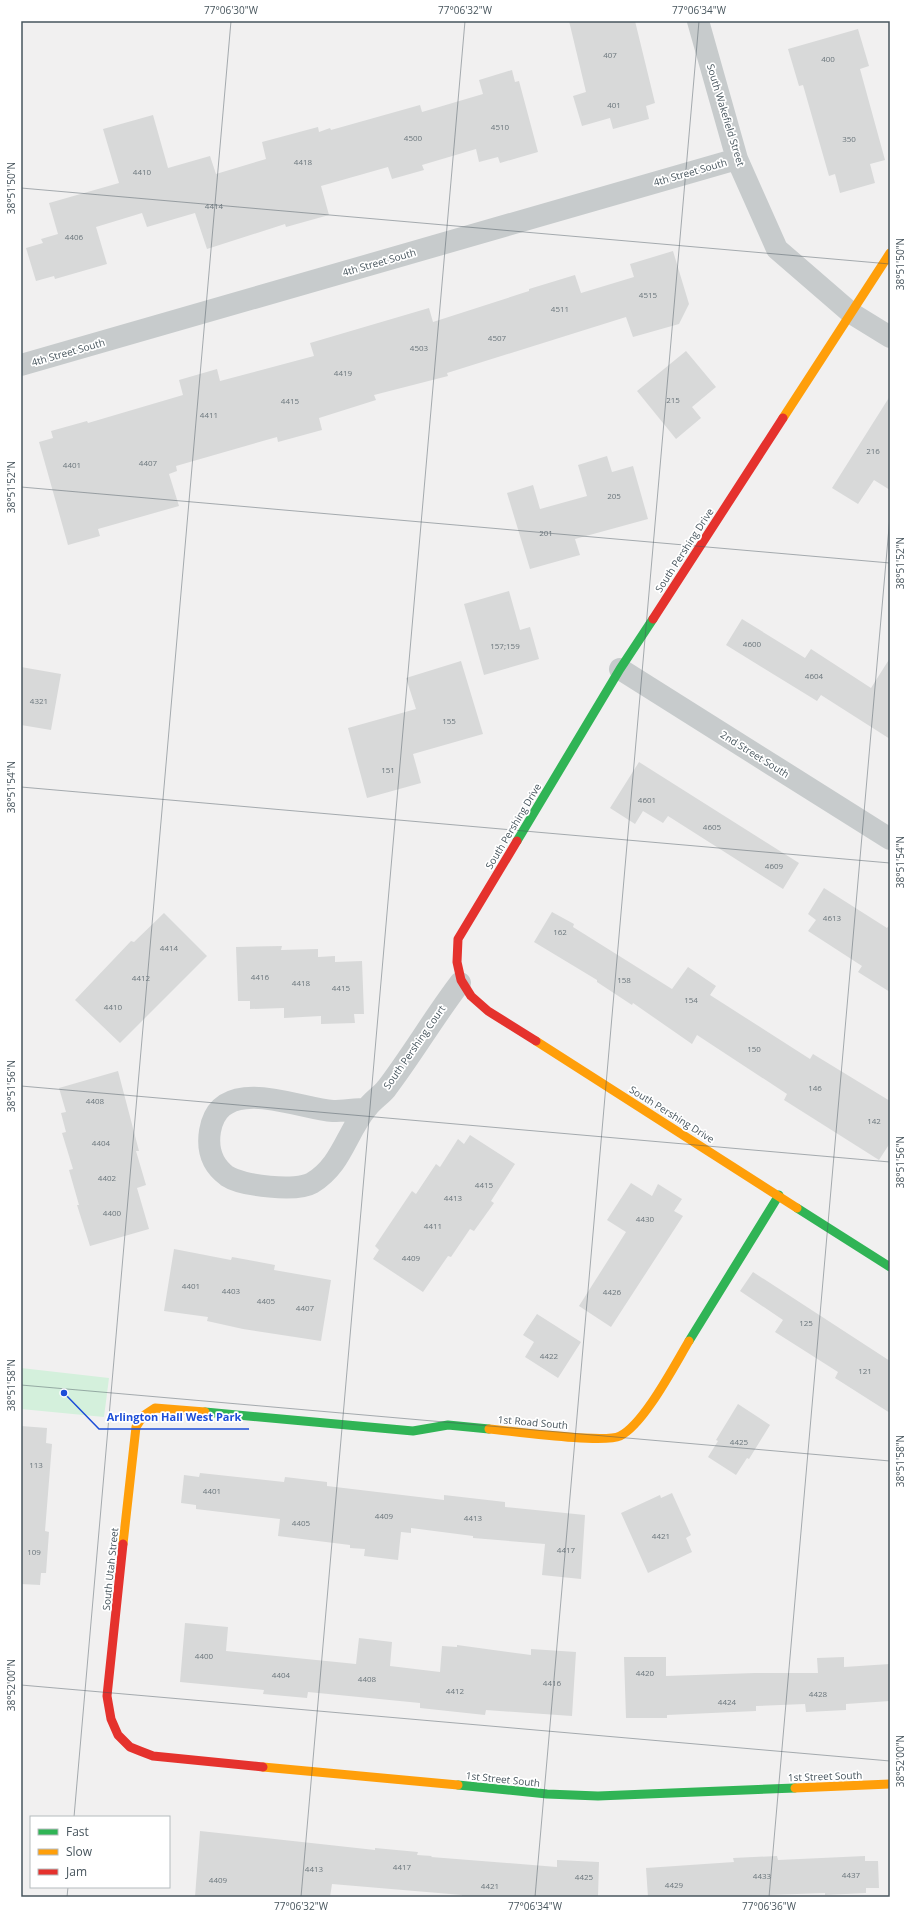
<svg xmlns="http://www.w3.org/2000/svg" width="911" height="1918" viewBox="0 0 911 1918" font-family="'Open Sans',sans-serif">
  <rect width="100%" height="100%" fill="#f1f0f0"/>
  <path fill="#d4f0dc" d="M 21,1368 L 109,1378 L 104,1417 L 21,1409 Z"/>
  <path fill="#d8d9d9" d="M 569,21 L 635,21 L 655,103 L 646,106 L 649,119 L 613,129 L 610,118 L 582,126 L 573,96 L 586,92 Z
    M 858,29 L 869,66 L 860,69 L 885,160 L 870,164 L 875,183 L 840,193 L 835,174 L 829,176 L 803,85 L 799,86 L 788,49 Z
    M 512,70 L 515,82 L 519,81 L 538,152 L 500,163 L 498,157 L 479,162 L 476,149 L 422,165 L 424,170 L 392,179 L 388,167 L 321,186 L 329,215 L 286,227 L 285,224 L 207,249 L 195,213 L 147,227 L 142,213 L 96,227 L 107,264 L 55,279 L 54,276 L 36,281 L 26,248 L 43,243 L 41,239 L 58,234 L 49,203 L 119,183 L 103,129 L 153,115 L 168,168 L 210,156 L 216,174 L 266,159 L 262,142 L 318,127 L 319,132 L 330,128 L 331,130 L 420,105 L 422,112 L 483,94 L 479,80 Z
    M 673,251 L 689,304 L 679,324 L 633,337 L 626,317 L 447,373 L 448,376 L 374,395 L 376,400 L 319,418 L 322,430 L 278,442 L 277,437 L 176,466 L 177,471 L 169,474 L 179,506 L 98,529 L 100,536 L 68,545 L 39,442 L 53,438 L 51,431 L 87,421 L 88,423 L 183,395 L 179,380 L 217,369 L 220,381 L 314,356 L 310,343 L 429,308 L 433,322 L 529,291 L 529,289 L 575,275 L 581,293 L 634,277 L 630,264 Z
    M 686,351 L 716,387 L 692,407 L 701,418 L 676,439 L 637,391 Z
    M 890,396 L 890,490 L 874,480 L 858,504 L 832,488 Z
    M 607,456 L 612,472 L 633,466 L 648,519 L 575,539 L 580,555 L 530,569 L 507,493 L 533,485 L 540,509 L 587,496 L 578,465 Z
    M 509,591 L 520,630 L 530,627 L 539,659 L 484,675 L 464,604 Z
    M 742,619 L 805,658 L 811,649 L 871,688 L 890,658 L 890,739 L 821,695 L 817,701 L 726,645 Z
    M 461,661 L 483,734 L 413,754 L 421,783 L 367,798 L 348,728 L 416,709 L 406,678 Z
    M 21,667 L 61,674 L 51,730 L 21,725 Z
    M 639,762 L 799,863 L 783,889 L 668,816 L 663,823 L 643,811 L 635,824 L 610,808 Z
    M 824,888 L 887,928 L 890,924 L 890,992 L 858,972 L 862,966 L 808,931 L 816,920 L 808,914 Z
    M 552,912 L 574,924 L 573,927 L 672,989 L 688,967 L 716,986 L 710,995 L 810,1059 L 813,1054 L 890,1101 L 890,1143 L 879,1160 L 784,1100 L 787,1094 L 697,1035 L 692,1044 L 633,1003 L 632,1005 L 597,982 L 597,980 L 534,942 Z
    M 164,913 L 207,956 L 120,1043 L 75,1000 L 131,941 L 134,942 Z
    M 282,946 L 281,950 L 318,949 L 318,957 L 335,956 L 335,962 L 362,961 L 364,1014 L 354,1014 L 355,1023 L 321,1024 L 321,1016 L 284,1018 L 284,1008 L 250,1009 L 250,1001 L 238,1001 L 236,947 Z
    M 118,1071 L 139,1151 L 136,1151 L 146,1185 L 137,1188 L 149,1229 L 90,1246 L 77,1205 L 79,1205 L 69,1170 L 73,1169 L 62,1133 L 66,1132 L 61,1113 L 66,1112 L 59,1088 Z
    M 470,1135 L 515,1164 L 491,1201 L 494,1203 L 474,1231 L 470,1229 L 451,1257 L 448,1256 L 423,1292 L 373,1259 L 379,1250 L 375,1246 L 412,1191 L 416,1194 L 436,1164 L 440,1167 L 458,1139 L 464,1144 Z
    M 631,1183 L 652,1196 L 658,1184 L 682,1199 L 674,1211 L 683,1216 L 611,1327 L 579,1306 L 626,1232 L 607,1220 Z
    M 174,1249 L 231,1260 L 232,1257 L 254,1261 L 275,1265 L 274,1270 L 331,1280 L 321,1341 L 243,1329 L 207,1321 L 208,1317 L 164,1311 Z
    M 753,1272 L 890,1361 L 890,1413 L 835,1378 L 838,1372 L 775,1332 L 783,1320 L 740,1291 Z
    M 537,1314 L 581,1342 L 558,1378 L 525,1357 L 534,1342 L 523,1335 Z
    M 738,1404 L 770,1425 L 749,1459 L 747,1458 L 736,1475 L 708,1457 L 718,1441 L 716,1440 Z
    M 21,1426 L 47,1428 L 46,1443 L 52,1444 L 45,1531 L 49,1532 L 46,1573 L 41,1573 L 40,1585 L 21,1584 Z
    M 200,1473 L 284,1482 L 285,1477 L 327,1482 L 327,1486 L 444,1500 L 444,1495 L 505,1502 L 505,1507 L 585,1515 L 581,1579 L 542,1575 L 545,1544 L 473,1538 L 473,1536 L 411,1528 L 411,1533 L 401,1532 L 398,1560 L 364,1556 L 365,1549 L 350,1548 L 350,1545 L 278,1536 L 280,1519 L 196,1509 L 196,1505 L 181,1503 L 184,1475 L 199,1477 Z
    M 672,1493 L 691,1535 L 686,1538 L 692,1552 L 648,1573 L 621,1513 L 660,1495 L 661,1498 Z
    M 185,1623 L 228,1627 L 226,1651 L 356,1664 L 359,1638 L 392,1642 L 390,1666 L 440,1672 L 442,1646 L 457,1647 L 457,1645 L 531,1655 L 531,1649 L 576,1652 L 572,1716 L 486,1710 L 485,1715 L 420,1708 L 420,1703 L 308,1692 L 307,1698 L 263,1694 L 264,1690 L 180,1682 Z
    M 624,1657 L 666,1657 L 666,1676 L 755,1673 L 818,1673 L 817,1658 L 844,1657 L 844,1667 L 890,1664 L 890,1701 L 846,1704 L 846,1710 L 806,1712 L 805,1704 L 756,1706 L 756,1711 L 667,1715 L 667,1718 L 626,1718 Z
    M 200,1831 L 375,1850 L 375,1848 L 418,1852 L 417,1855 L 432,1856 L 431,1857 L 557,1867 L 557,1860 L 599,1862 L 598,1897 L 462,1897 L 462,1895 L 332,1884 L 330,1897 L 195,1897 Z
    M 777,1856 L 778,1860 L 865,1856 L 865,1861 L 878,1861 L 879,1888 L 866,1888 L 866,1893 L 825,1895 L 825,1893 L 711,1897 L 648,1897 L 646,1868 L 734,1862 L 733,1858 Z"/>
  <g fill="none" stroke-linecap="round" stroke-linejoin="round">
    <path stroke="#c7cbcc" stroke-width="22" d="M 698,21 L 737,159 L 777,249 L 851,313 L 890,337
      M 21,365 L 737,159
      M 620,669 L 890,839
      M 366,1109 C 355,1109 344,1111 333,1111 C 296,1108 220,1073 210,1131 C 207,1150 212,1165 227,1176 C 242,1186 297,1192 312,1183 C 342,1165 346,1133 367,1108 C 372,1101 380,1096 386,1089 C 412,1055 434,1017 460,983"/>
    <path stroke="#30b455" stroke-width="9" d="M 517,841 L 620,669 L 653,619
      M 797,1208 L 890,1267
      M 689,1341 L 779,1195
      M 205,1412 L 413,1431 L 448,1425 L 489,1429
      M 458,1785 L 547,1794 L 598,1796 L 795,1788"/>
    <path stroke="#ff9f0a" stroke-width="9" d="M 783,418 L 890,253
      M 536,1041 L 797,1208
      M 489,1429 C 512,1431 604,1444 620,1436 C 644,1424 674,1366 689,1341
      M 123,1544 L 136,1427 L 143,1416 L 155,1408 L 205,1412
      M 263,1767 L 458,1785
      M 795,1788 L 890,1784"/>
    <path stroke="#e5322d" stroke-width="9" d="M 653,619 L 783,418
      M 517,841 L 458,939 L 457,962 L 461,980 L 471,996 L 488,1011 L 536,1041
      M 123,1544 L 107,1696 L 111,1719 L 118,1735 L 130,1747 L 140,1751 L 153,1756 L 263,1767"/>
  </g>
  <path fill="none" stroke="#47555d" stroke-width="1" stroke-opacity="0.45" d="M 21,188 L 890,264M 21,487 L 890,563M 21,787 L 890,863M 21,1086 L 890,1162M 21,1385 L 890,1461M 21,1685 L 890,1761M 74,1817 L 231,21M 67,1897 L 68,1887M 301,1897 L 465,21M 535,1897 L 699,21M 769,1897 L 890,516"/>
  <g text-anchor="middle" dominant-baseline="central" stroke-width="3.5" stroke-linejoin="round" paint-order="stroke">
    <g font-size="8" fill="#6c777d">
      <text x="610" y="54">407</text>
      <text x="828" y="58">400</text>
      <text x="614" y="104">401</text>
      <text x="500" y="126">4510</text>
      <text x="413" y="137">4500</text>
      <text x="849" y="138">350</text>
      <text x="303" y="161">4418</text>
      <text x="142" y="171">4410</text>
      <text x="214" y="205">4414</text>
      <text x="74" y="236">4406</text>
      <text x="648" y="294">4515</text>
      <text x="560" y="308">4511</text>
      <text x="497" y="337">4507</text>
      <text x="419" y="347">4503</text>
      <text x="343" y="372">4419</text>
      <text x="673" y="399">215</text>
      <text x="290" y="400">4415</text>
      <text x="209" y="414">4411</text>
      <text x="873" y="450">216</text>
      <text x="148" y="462">4407</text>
      <text x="72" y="464">4401</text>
      <text x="614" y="495">205</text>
      <text x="546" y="532">201</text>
      <text x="752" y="643">4600</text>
      <text x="505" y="645">157;159</text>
      <text x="814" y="675">4604</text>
      <text x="39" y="700">4321</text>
      <text x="449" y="720">155</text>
      <text x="388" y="769">151</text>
      <text x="647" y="799">4601</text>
      <text x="712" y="826">4605</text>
      <text x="774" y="865">4609</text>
      <text x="832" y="917">4613</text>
      <text x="560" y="931">162</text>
      <text x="169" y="947">4414</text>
      <text x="260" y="976">4416</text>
      <text x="141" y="977">4412</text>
      <text x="624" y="979">158</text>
      <text x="301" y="982">4418</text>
      <text x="341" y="987">4415</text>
      <text x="691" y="999">154</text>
      <text x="113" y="1006">4410</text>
      <text x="754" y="1048">150</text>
      <text x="815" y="1087">146</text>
      <text x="95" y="1100">4408</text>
      <text x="874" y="1120">142</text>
      <text x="101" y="1142">4404</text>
      <text x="107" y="1177">4402</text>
      <text x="484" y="1184">4415</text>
      <text x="453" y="1197">4413</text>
      <text x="112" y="1212">4400</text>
      <text x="645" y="1218">4430</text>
      <text x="433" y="1225">4411</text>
      <text x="411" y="1257">4409</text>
      <text x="191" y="1285">4401</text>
      <text x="231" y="1290">4403</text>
      <text x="612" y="1291">4426</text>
      <text x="266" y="1300">4405</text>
      <text x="305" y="1307">4407</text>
      <text x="806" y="1322">125</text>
      <text x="549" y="1355">4422</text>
      <text x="865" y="1370">121</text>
      <text x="739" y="1441">4425</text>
      <text x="36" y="1464">113</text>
      <text x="212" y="1490">4401</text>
      <text x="384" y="1515">4409</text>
      <text x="473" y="1517">4413</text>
      <text x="301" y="1522">4405</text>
      <text x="661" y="1535">4421</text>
      <text x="566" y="1549">4417</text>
      <text x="34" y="1551">109</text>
      <text x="204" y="1655">4400</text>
      <text x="645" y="1672">4420</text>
      <text x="281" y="1674">4404</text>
      <text x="367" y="1678">4408</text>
      <text x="552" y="1682">4416</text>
      <text x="455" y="1690">4412</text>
      <text x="818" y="1693">4428</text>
      <text x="727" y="1701">4424</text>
      <text x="402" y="1866">4417</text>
      <text x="314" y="1868">4413</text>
      <text x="851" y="1874">4437</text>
      <text x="762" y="1875">4433</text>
      <text x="584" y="1876">4425</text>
      <text x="218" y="1879">4409</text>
      <text x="674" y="1884">4429</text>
      <text x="490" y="1885">4421</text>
    </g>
    <g font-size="10" fill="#47555d" stroke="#fff">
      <text transform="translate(726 115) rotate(73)">South Wakefield Street</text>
      <text transform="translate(690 172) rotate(-16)">4th Street South</text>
      <text transform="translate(379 262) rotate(-16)">4th Street South</text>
      <text transform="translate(68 352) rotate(-16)">4th Street South</text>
      <text transform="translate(684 550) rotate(-57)">South Pershing Drive</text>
      <text transform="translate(755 754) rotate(32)">2nd Street South</text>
      <text transform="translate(513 826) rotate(-59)">South Pershing Drive</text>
      <text transform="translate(414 1047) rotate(-55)">South Pershing Court</text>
      <text transform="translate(672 1114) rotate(32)">South Pershing Drive</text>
      <text transform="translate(533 1422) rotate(5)">1st Road South</text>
      <text transform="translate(110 1569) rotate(-84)">South Utah Street</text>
      <text transform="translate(825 1776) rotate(-2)">1st Street South</text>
      <text transform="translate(503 1779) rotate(6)">1st Street South</text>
    </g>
  </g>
  <path fill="none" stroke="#1d4ed8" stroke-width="1.5" d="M64 1393L99 1429H249"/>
  <circle fill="#1d4ed8" stroke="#fff" stroke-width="1.5" cx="64" cy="1393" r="4"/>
  <g font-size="11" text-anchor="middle" font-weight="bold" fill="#1d4ed8" stroke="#fff" stroke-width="3.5" stroke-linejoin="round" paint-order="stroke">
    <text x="174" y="1421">Arlington Hall West Park</text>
  </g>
  <rect width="911" height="1918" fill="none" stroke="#ffffff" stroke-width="44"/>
  <rect x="30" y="1816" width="140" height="72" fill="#ffffff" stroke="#b5bbbe"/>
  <rect x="38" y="1829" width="20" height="6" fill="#30b455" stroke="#b5bbbe"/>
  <text x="66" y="1836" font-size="12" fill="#47555d">Fast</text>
  <rect x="38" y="1849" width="20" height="6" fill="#ff9f0a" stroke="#b5bbbe"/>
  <text x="66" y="1856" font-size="12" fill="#47555d">Slow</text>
  <rect x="38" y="1869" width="20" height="6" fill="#e5322d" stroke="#b5bbbe"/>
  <text x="66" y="1876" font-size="12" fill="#47555d">Jam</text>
  <rect x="22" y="22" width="867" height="1874" fill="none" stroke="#47555d" stroke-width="1.5"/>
  <g font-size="10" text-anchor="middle" fill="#47555d">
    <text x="231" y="14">77°06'30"W</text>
    <text x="465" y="14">77°06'32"W</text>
    <text x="699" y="14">77°06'34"W</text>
    <text transform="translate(11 188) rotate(-90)" y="4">38°51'50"N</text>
    <text transform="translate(900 264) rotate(-90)" y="4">38°51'50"N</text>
    <text transform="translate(11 487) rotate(-90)" y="4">38°51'52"N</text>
    <text transform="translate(900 563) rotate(-90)" y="4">38°51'52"N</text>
    <text transform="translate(11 787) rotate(-90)" y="4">38°51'54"N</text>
    <text transform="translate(900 862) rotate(-90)" y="4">38°51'54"N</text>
    <text transform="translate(11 1086) rotate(-90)" y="4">38°51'56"N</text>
    <text transform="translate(900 1162) rotate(-90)" y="4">38°51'56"N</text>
    <text transform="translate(11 1385) rotate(-90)" y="4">38°51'58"N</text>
    <text transform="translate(900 1461) rotate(-90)" y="4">38°51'58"N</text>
    <text transform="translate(11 1685) rotate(-90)" y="4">38°52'00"N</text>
    <text transform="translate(900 1761) rotate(-90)" y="4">38°52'00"N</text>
    <text x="301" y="1910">77°06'32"W</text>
    <text x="535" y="1910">77°06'34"W</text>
    <text x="769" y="1910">77°06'36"W</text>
  </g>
</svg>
